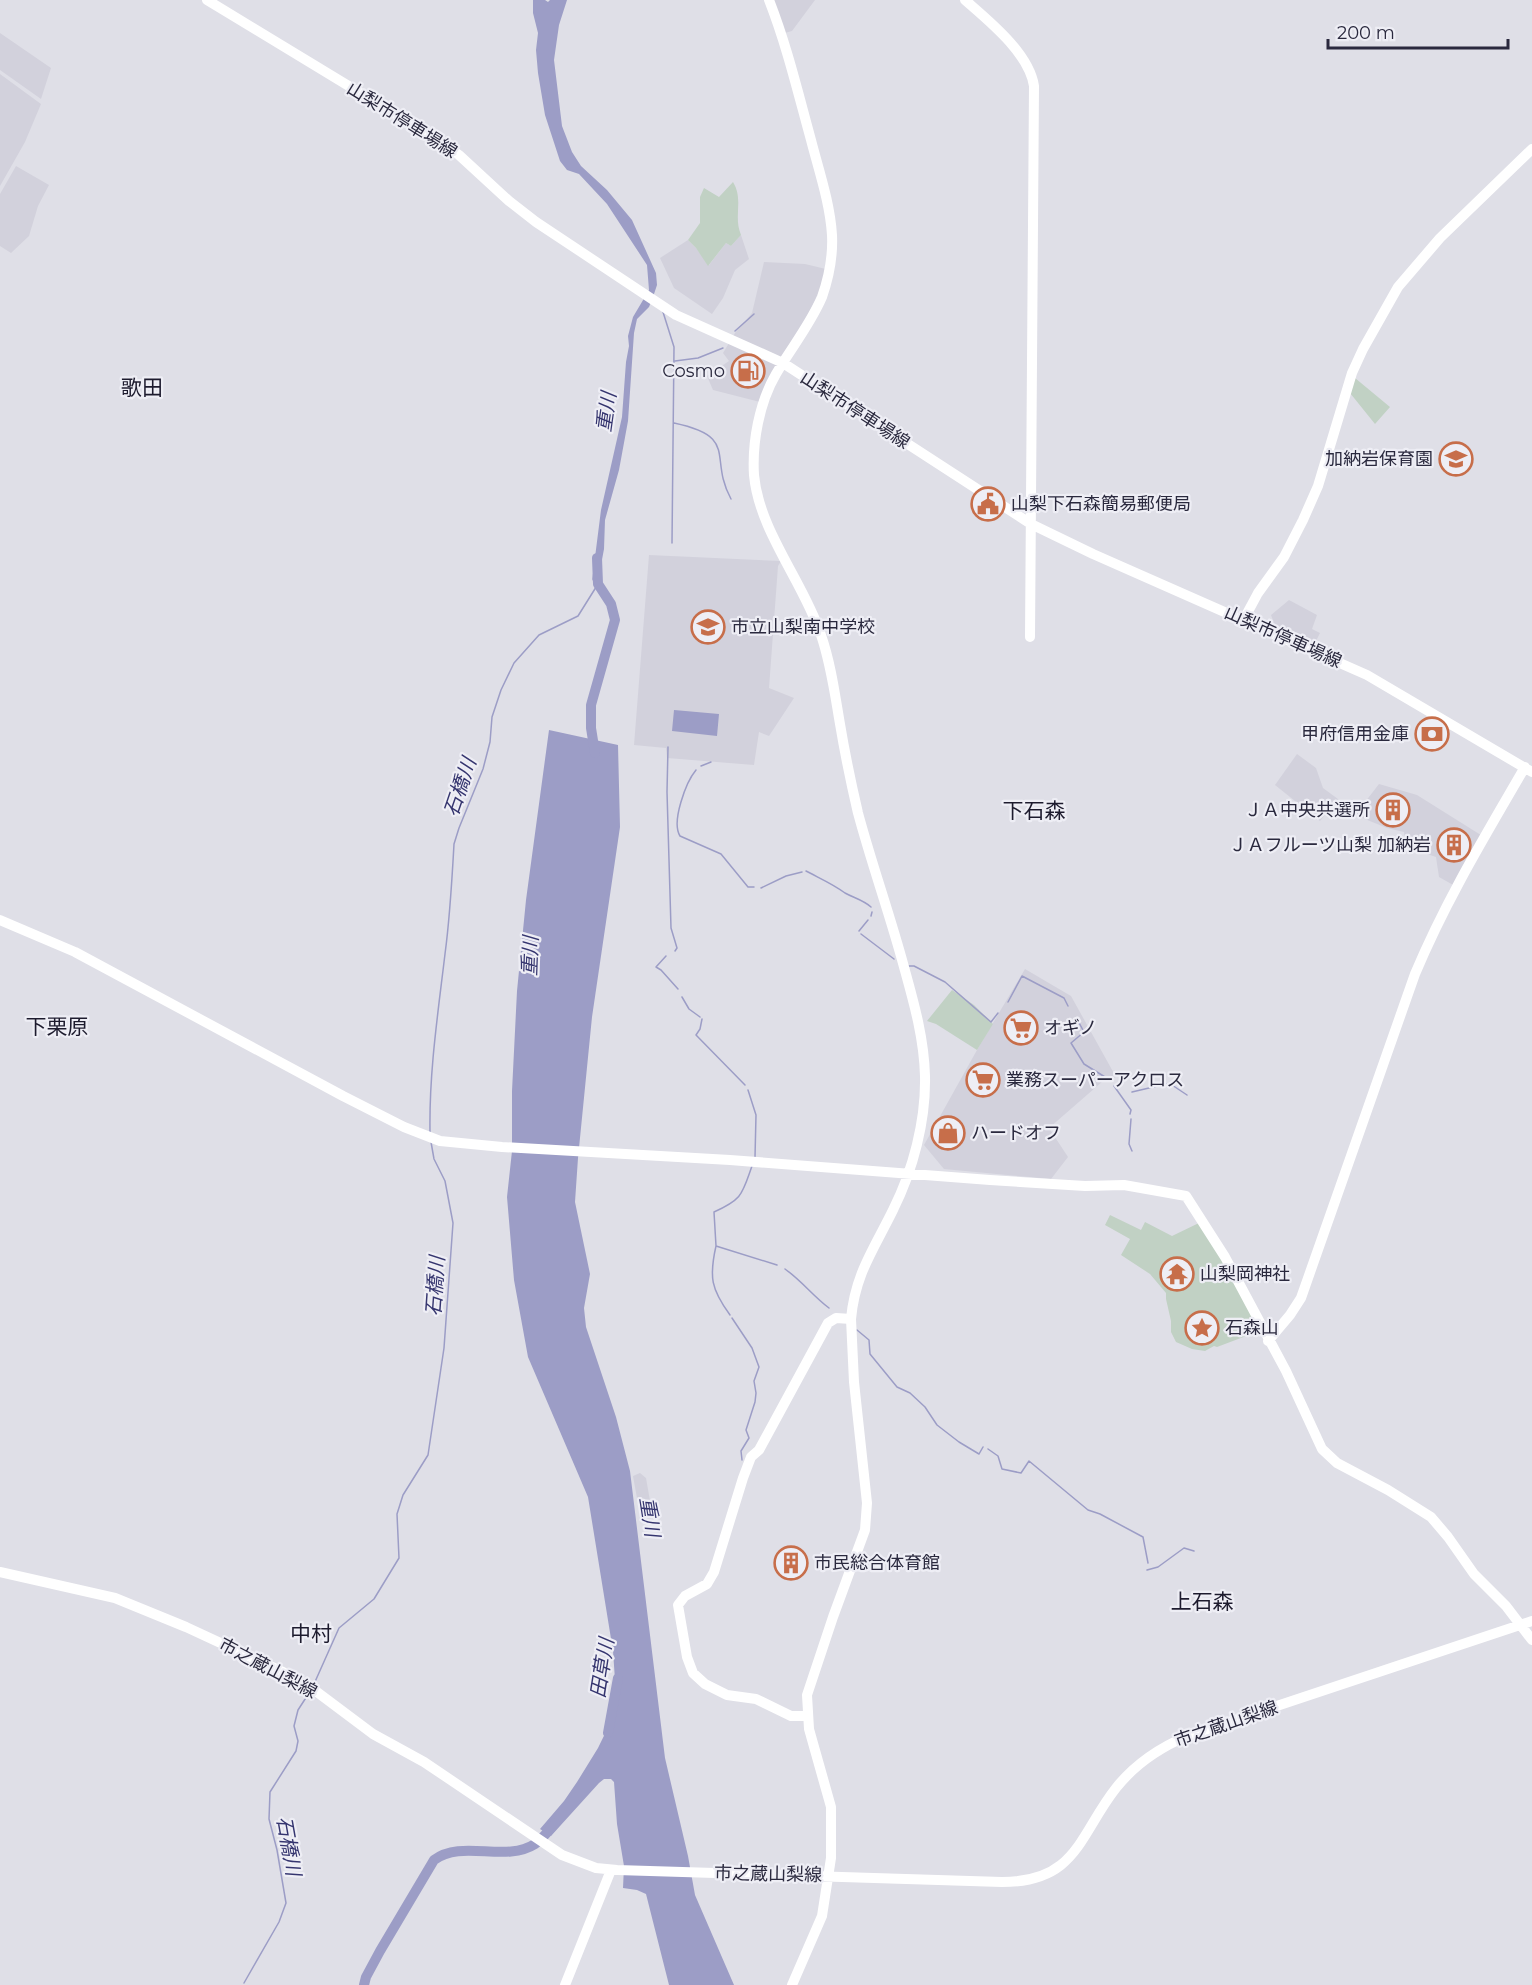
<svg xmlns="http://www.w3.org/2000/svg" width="1532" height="1985" viewBox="0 0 1532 1985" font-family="Montserrat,'Noto Sans JP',sans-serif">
  <rect width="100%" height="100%" fill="#dfdfe7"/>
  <path fill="#d2d1dc" d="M 769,0 L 815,0 L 792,31 L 781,34 Z
    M 0,33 L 51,68 L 41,99 L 0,70 Z
    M 0,74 L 41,104 L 25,142 L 0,186 Z
    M 16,166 L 49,185 L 38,206 L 29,236 L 11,253 L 0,246 L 0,194 Z
    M 741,235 L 749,259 L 735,270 L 723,298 L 712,314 L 674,288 L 660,258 L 688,240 L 696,248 L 709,265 L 726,243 L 731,246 Z
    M 764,262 L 805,264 L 830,270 L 764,403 L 713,390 L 707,376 L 729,361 L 723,353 L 735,333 L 752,313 Z
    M 649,555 L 781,561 L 778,566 L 769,688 L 794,698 L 769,736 L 759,732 L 754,765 L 667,758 L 666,748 L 634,745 Z
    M 1289,600 L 1317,615 L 1312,629 L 1320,633 L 1312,649 L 1278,634 L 1271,615 Z
    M 1297,754 L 1316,768 L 1323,788 L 1338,799 L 1320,821 L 1275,785 Z
    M 1379,784 L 1417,795 L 1484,837 L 1455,886 L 1439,877 L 1436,857 L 1406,847 L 1404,832 L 1387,828 L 1355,815 Z
    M 1025,969 L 1071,996 L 1116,1077 L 1103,1081 L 1049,1128 L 1068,1157 L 1051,1179 L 944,1169 L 924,1145 L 977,1050 Z
    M 640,1473 L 646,1478 L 652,1512 L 641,1513 L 639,1509 L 633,1476 Z"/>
  <path fill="#c1d1c4" d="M 733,182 C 744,200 733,216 741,235 L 731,246 L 726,243 L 708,266 L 696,248 L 688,240 L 700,223 L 700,197 L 704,188 L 719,197 Z
    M 1355,378 L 1390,407 L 1375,424 L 1350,393 Z
    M 952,990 L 974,1005 L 993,1024 L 977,1050 L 936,1024 L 927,1021 Z
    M 1110,1215 L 1141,1230 L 1145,1222 L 1172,1236 L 1201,1222 L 1262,1330 L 1217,1347 L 1214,1346 L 1205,1351 L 1192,1349 L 1176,1342 L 1171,1332 L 1171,1321 L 1166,1299 L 1166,1293 L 1150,1274 L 1121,1255 L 1130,1239 L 1105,1225 Z"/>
  <path fill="#9c9dc6" d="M 533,0 L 545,0 L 548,2 L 550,0 L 567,0 L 559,25 L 554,60 L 562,126 L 572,152 L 581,166 L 607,190 L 632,220 L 656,273 L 657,285 L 653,297 L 649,307 L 637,319 L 634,333 L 628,421 L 619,470 L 605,520 L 604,549 L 601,565 L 592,581 L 601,510 L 622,417 L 626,362 L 629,346 L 628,336 L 633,317 L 649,290 L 647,265 L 607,204 L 579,174 L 567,170 L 560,161 L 545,115 L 538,73 L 536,50 L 538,33 L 533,13 Z
    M 674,710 L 719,714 L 717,736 L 672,731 Z
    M 549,730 L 618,745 L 620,827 L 592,1017 L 578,1158 L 575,1202 L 590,1274 L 584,1308 L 586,1327 L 616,1417 L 630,1471 L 665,1758 L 688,1856 L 695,1895 L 734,1985 L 669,1985 L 646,1894 L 637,1890 L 623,1888 L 624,1866 L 617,1824 L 614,1782 L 611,1779 L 604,1779 L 599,1783 L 551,1836 L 540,1829 L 564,1801 L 577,1782 L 598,1748 L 617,1709 L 613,1651 L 588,1497 L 528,1357 L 514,1280 L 507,1197 L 512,1151 L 512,1091 L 517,991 L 526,900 Z"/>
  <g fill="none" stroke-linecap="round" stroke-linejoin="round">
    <path stroke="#9c9dc6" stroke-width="1.5" d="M 663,312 L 674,347 L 672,543
      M 735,331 L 754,314
      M 675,361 L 698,358 L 723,348
      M 674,423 C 740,437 708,457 731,499
      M 668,747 L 667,792 L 671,928 L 677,948 L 675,951
      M 701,766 L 711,762
      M 696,770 C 686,782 671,822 680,836 L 721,854 L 748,887 L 754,887
      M 806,871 C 819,878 833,884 845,893 C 854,898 863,900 871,907
      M 761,888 L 786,876 L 802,872
      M 871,916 L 872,912
      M 859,931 L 868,920
      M 861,934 L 894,959
      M 666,956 L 656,967 L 661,970 L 678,989
      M 909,966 L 914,966 L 945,982 L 991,1022 L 998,1013
      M 682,997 L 689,1009 L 700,1017
      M 1008,1002 L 1022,976 L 1064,998 L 1068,1006
      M 702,1019 L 700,1029 L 696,1035 L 745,1085
      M 1077,1019 L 1084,1032 L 1071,1043 L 1084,1064 L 1105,1077
      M 1172,1085 L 1187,1095
      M 1114,1086 L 1131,1110 L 1130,1114
      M 748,1090 L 756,1115 L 755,1157
      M 1132,1092 L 1166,1084
      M 1131,1119 L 1129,1144 L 1132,1151
      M 430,1132 C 429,1072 438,1013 445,954 C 450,917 452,880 454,844 L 459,828 L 483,769 L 490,742 L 492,717 L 501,690 L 514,663 L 539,635 L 578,616 L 598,584
      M 752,1166 C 742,1194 743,1199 714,1212 L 716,1246 L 777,1265
      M 716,1246 C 709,1277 711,1289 730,1315
      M 785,1269 C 802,1281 813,1296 829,1308
      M 732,1318 L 752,1348 L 759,1367 L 754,1381 L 756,1393 L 755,1402 L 746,1430 L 749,1438 L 741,1451 L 742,1460
      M 857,1330 L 869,1340 L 870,1354 L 897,1387 L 910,1393 L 925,1407 L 937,1425 L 959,1442 L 979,1454 L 983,1447
      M 988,1449 L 998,1456 L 1002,1469 L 1021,1473 L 1029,1461 L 1088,1510 L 1100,1514 L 1143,1537 L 1148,1563
      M 1147,1570 L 1158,1567 L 1184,1548 L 1194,1551
      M 314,1684 L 339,1628 L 374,1599 L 399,1558 L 397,1514 L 403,1495 L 428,1455 L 444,1348 L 453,1223 L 445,1181 L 434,1159 L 431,1142
      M 244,1983 L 279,1922 L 286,1903 L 277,1850 L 269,1819 L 270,1792 L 296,1751 L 298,1741 L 294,1726 L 298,1710 L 309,1693"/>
    <path stroke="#9c9dc6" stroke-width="10" d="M 595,753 L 591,728 L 591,705 L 615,620 L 611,604 L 598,584 L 597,558
      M 608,1733 L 618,1678
      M 364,1985 L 366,1977 L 380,1951 L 434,1860 C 462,1839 505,1863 535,1844 C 543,1839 549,1830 555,1823"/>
    <path stroke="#fff" stroke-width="10" d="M 207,0 L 441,142 L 459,155 L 509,201 L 536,222 L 676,315 L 783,363 L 1031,524 L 1093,554 L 1367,675 L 1532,772
      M 769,0 C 787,46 798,93 811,140 C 819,171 830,203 832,235 C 833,256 829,277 822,297 C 810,325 791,348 776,374 C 759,403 752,443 754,475 C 759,531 804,583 821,635 C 831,664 835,695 840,724 C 845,754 851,783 858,813 C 872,865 890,915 904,967 C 914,1003 924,1038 925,1076 C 926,1121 913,1170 893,1210 C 874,1249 855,1274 851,1319 L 836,1318 L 828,1323 L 759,1450 L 751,1457 L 743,1478 L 714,1572 L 707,1584 L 685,1596 L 678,1605 L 687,1657 L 693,1673 L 705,1684 L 727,1695 L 756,1699 L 791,1716 L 807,1716
      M 965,0 C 989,21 1029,53 1034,86 L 1030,637
      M 1244,619 L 1258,593 L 1284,557 L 1303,520 L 1318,486 L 1352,373 L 1363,349 L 1398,287 L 1440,238 L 1532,149
      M 0,920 L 75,952 L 343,1096 L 404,1127 L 440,1141 L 502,1147 L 730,1160 L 990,1180 L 1085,1186 L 1124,1185 L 1186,1196 L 1225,1257 L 1286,1371 L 1322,1449 L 1337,1463 L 1388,1490 L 1431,1517 L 1448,1537 L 1474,1574 L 1506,1606 L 1532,1640
      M 1268,1341 L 1290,1315 L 1301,1298 L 1415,974 C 1446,900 1485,836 1525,767
      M 0,1572 L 115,1598 L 186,1627 L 283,1672 L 317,1692 L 373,1734 L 424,1762 L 562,1855 L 596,1868 L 617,1870 L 1002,1882 C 1077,1882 1079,1835 1116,1788 C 1135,1764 1159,1748 1187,1736 L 1532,1621
      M 565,1985 L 611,1870
      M 792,1985 L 822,1916 L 831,1858 L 831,1807 L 809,1729 L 807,1695 L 833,1617 L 865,1530 L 867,1503 L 854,1382 L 851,1319"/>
  </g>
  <defs>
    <symbol id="fuel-ring" viewBox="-11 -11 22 22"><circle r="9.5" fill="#eeeef5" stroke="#c76e4a" stroke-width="1.5"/><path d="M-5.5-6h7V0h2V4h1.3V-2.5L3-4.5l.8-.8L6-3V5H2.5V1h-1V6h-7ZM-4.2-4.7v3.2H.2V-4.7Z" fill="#c76e4a"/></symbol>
    <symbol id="school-ring" viewBox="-11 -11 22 22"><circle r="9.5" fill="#eeeef5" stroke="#c76e4a" stroke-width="1.5"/><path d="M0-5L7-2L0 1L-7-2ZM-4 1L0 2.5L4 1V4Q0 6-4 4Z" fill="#c76e4a"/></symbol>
    <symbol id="civic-ring" viewBox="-11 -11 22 22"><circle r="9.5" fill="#eeeef5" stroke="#c76e4a" stroke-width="1.5"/><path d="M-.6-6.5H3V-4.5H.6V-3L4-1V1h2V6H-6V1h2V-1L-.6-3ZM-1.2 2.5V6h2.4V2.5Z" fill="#c76e4a"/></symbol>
    <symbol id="bank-ring" viewBox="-11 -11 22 22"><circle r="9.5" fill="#eeeef5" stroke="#c76e4a" stroke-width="1.5"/><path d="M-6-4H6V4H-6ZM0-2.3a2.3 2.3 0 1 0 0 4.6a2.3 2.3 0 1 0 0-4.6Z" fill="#c76e4a"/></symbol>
    <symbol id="building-ring" viewBox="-11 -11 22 22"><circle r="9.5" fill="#eeeef5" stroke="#c76e4a" stroke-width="1.5"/><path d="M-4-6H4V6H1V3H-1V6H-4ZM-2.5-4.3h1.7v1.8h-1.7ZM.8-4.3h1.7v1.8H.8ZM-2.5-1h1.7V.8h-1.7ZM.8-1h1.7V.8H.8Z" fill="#c76e4a"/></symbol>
    <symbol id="supermarket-ring" viewBox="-11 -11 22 22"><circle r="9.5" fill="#eeeef5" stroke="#c76e4a" stroke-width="1.5"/><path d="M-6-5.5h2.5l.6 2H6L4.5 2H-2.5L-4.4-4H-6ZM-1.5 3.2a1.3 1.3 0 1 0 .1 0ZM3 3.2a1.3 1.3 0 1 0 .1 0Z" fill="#c76e4a"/></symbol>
    <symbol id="shop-ring" viewBox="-11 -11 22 22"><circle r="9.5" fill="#eeeef5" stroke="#c76e4a" stroke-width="1.5"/><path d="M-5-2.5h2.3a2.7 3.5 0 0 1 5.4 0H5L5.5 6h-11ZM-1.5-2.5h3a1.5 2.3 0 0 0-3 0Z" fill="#c76e4a"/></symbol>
    <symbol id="temple-ring" viewBox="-11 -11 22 22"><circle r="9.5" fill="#eeeef5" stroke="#c76e4a" stroke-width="1.5"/><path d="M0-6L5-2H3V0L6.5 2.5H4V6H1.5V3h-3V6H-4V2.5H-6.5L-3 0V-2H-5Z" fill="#c76e4a"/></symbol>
    <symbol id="sight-ring" viewBox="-11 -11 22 22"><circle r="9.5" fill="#eeeef5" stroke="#c76e4a" stroke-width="1.5"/><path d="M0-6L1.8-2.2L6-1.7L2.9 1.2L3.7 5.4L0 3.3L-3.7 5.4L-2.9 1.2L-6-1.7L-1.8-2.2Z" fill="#c76e4a"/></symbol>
  </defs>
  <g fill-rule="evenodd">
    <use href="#fuel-ring" x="729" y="352" width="38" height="38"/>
    <use href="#school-ring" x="1437" y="440" width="38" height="38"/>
    <use href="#civic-ring" x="969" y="485" width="38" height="38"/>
    <use href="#school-ring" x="689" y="608" width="38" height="38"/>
    <use href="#bank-ring" x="1413" y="715" width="38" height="38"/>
    <use href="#building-ring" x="1374" y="791" width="38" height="38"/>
    <use href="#building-ring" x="1435" y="826" width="38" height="38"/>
    <use href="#supermarket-ring" x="1002" y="1009" width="38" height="38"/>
    <use href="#supermarket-ring" x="964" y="1061" width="38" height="38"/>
    <use href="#shop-ring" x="929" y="1114" width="38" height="38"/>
    <use href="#temple-ring" x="1158" y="1255" width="38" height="38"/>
    <use href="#sight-ring" x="1183" y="1309" width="38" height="38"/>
    <use href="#building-ring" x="772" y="1544" width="38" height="38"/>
  </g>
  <g text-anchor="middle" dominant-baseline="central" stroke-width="4.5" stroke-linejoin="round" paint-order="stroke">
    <g font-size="18" fill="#2a293e" stroke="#eeeef5">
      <text transform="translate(402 120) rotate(32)">山梨市停車場線</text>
      <text transform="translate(855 410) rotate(33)">山梨市停車場線</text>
      <text transform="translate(1283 637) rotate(24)">山梨市停車場線</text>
      <text transform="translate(268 1668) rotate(28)">市之蔵山梨線</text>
      <text transform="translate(1226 1724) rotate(-19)">市之蔵山梨線</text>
      <text transform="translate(768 1874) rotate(1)">市之蔵山梨線</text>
    </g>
    <g font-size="18" fill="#2a293e" stroke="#eeeef5" text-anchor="start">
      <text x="725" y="371" text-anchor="end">Cosmo</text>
      <text x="1433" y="459" text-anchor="end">加納岩保育園</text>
      <text x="1011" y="504">山梨下石森簡易郵便局</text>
      <text x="731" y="627">市立山梨南中学校</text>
      <text x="1409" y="734" text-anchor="end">甲府信用金庫</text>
      <text x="1370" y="810" text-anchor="end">ＪＡ中央共選所</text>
      <text x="1431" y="845" text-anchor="end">ＪＡフルーツ山梨 加納岩</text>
      <text x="1044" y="1028">オギノ</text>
      <text x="1006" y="1080">業務スーパーアクロス</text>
      <text x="971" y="1133">ハードオフ</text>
      <text x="1200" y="1274">山梨岡神社</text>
      <text x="1225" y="1328">石森山</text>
      <text x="814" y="1563">市民総合体育館</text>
    </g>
    <g font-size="20" font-style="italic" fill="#35356f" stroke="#eeeef5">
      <text transform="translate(606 412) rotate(-82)">重川</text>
      <text transform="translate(460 787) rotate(-71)">石橋川</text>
      <text transform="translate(530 956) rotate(-88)">重川</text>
      <text transform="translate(435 1286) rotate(-86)">石橋川</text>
      <text transform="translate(650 1517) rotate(81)">重川</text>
      <text transform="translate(602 1668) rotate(-81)">田草川</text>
      <text transform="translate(289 1846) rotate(80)">石橋川</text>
    </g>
    <g font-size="21" fill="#1d1b2e" stroke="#eeeef5">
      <text x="142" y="387">歌田</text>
      <text x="1034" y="810">下石森</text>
      <text x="57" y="1026">下栗原</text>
      <text x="1202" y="1601">上石森</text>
      <text x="311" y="1633">中村</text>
    </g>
  </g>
  <path d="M1328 39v9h180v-9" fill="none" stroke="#2a293e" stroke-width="3"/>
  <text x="1337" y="39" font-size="18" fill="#2a293e" stroke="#eeeef5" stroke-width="4.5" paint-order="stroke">200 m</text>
</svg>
